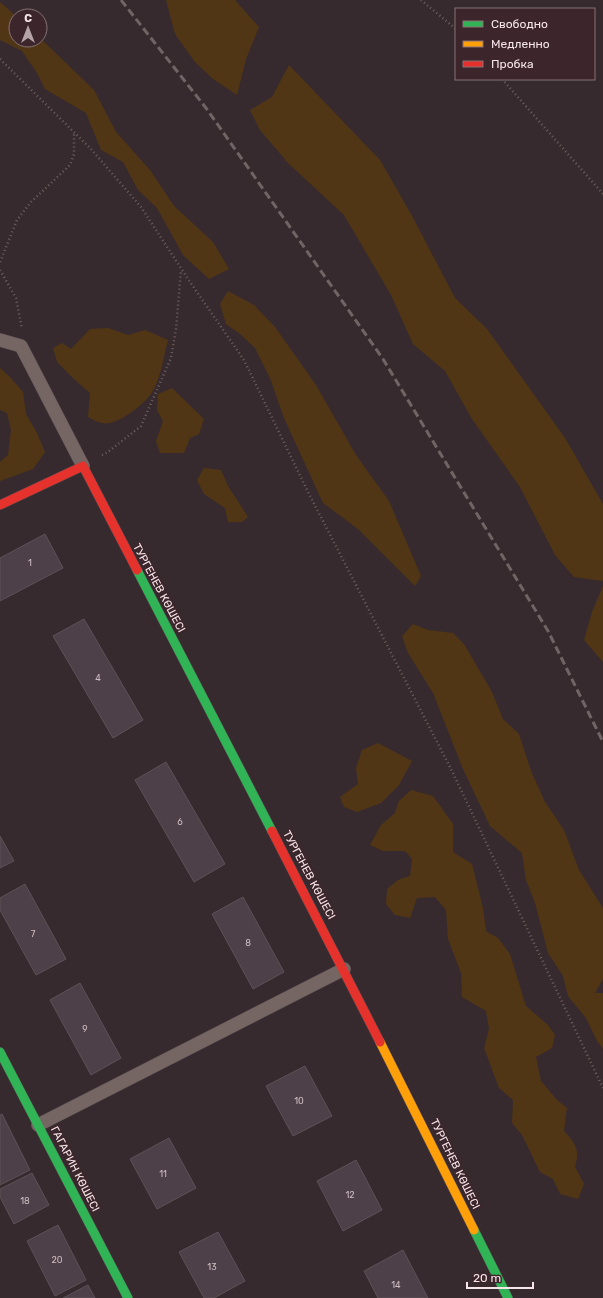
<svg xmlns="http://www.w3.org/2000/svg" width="603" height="1298" viewBox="0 0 603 1298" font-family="Rubik,sans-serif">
  <rect width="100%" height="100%" fill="#372a2e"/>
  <path fill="#513615" d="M 166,0 L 235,0 L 259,27 L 246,59 L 237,95 L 213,79 L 195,62 L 175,34 Z
    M 0,2 L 16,16 L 16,40 L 40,40 L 40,38 L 94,90 L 116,132 L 150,170 L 174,206 L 213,242 L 229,269 L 209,279 L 183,255 L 157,208 L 138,190 L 123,162 L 101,150 L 86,113 L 45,89 L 37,73 L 22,51 L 0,40 Z
    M 289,65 L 380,160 L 411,214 L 455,298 L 487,329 L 565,438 L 603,504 L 603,581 L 574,577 L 555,555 L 520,487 L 472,419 L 445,371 L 413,344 L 391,295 L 344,215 L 288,163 L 260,130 L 250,110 L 272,97 Z
    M 228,291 L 254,305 L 275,327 L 316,385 L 356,455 L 389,501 L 421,576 L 415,586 L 358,529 L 323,503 L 284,418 L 270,378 L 255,348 L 240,334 L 226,324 L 220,304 Z
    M 108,328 L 128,335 L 145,330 L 168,340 C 164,355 160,382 151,394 C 143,405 116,427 102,423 C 97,422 92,419 88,417 L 90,393 L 75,380 L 57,362 L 53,348 L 62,343 L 71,349 L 90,329 Z
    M 0,368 L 10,377 L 23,392 L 26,414 L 37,433 L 45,452 L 33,469 L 0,481 L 0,462 L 8,455 L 11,430 L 7,413 L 0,410 Z
    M 172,388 L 204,419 L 199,434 L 190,438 L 184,453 L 160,453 L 156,441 L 163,421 L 157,410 L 158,394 Z
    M 204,468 L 221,470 L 228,486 L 248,517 L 242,522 L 228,522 L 225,508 L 204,494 L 197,480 Z
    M 603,586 L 603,662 L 584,640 L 592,612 Z
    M 413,624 L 428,630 L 453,633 L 464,644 L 492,692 L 503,719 L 519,734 L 531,771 L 545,802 L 564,830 L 579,870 L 603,908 L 603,979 L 595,993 L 603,993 L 603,1049 L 597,1041 L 586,1018 L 568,996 L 563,976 L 548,953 L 535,903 L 526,880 L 522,853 L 490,826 L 463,769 L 433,693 L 408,653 L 402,636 Z
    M 378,743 L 412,761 L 399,785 L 381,803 L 357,812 L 344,807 L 340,797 L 358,784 L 356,768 L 362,750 Z
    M 411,790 L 433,796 L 453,824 L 453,852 L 472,864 L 483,908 L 486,931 L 498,938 L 510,954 L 526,1006 L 548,1025 L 555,1035 L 552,1048 L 536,1057 L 541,1081 L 557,1100 L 567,1108 L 564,1131 C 576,1144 580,1150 575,1167 L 584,1184 L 578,1199 L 560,1194 L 553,1179 L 540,1172 L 522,1135 L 512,1123 L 513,1100 L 499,1088 L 484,1048 L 489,1029 L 486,1011 L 462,997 L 461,973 L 448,939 L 446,910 L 435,897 L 417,898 L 410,918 L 395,915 L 386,904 L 387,889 L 398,880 L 410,876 L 412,859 L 405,851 L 383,851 L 370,845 L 381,825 L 395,813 L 399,801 Z"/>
  <path fill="#4e4049" stroke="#5c5257" d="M 45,534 L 63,568 L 0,601 L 0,558 Z
    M 84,619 L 143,720 L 113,738 L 53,636 Z
    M 166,762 L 225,864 L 194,882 L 135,780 Z
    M 0,836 L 14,861 L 0,868 Z
    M 25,884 L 66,959 L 36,975 L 0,910 L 0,898 Z
    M 243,897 L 284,972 L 253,989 L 212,914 Z
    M 80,983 L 121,1058 L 91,1075 L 50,1000 Z
    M 305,1066 L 332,1116 L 293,1136 L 266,1086 Z
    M 2,1114 L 30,1170 L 0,1185 L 0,1115 Z
    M 169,1138 L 196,1188 L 157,1209 L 130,1159 Z
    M 356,1160 L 382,1210 L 343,1231 L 317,1181 Z
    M 32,1173 L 49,1205 L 14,1224 L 0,1197 L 0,1189 Z
    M 58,1225 L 86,1280 L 55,1296 L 27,1241 Z
    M 218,1232 L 245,1281 L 214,1298 L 204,1298 L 179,1252 Z
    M 403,1250 L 428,1298 L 378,1298 L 364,1271 Z
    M 88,1285 L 95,1298 L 63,1298 Z"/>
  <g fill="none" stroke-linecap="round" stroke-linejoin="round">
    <defs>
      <path id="lane" d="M 0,340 L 21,346 L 83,466
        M 38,1125 L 344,969"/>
      <path id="fast" d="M 137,570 L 272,831
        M 0,1052 L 128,1298
        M 474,1230 L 508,1298"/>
      <path id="slow" d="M 380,1042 L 474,1230"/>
      <path id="jam" d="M 0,505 L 83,466 L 137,570
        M 272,831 L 380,1042"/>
    </defs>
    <use href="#lane" stroke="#55494d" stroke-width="14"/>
    <use href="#fast" stroke="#55494d" stroke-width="10"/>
    <use href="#slow" stroke="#55494d" stroke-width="10"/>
    <use href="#jam" stroke="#55494d" stroke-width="10"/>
    <path stroke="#6d6060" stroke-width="2.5" stroke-dasharray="1 3" stroke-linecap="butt" d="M 421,0 L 456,29
      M 0,59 L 91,149 L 141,207 L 190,282 L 244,360 L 308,492 L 452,771 L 603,1088
      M 502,79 L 603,194
      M 0,262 L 17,220 L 31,202 L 70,165 L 74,154 L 74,132
      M 0,270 L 16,298 L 22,329
      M 102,455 L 108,452 L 141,426 L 171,358 L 176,329 L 181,270"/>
    <use href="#lane" stroke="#756663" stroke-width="13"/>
    <use href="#fast" stroke="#30b455" stroke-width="9"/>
    <use href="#slow" stroke="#ff9f0a" stroke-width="9"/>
    <use href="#jam" stroke="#e5322d" stroke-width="9"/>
    <path stroke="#706464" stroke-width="3" stroke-dasharray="8 4" stroke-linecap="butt" d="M 121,0 L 206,108 L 383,359 L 548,631 L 603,742"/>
  </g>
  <g text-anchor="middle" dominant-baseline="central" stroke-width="3" stroke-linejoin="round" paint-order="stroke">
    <g font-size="9" fill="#ccbcc1">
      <text x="30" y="563">1</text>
      <text x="98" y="678">4</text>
      <text x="180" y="822">6</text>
      <text x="33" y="934">7</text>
      <text x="248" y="943">8</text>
      <text x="85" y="1029">9</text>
      <text x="299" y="1101">10</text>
      <text x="163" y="1174">11</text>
      <text x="350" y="1195">12</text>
      <text x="25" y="1201">18</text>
      <text x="57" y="1260">20</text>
      <text x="212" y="1267">13</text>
      <text x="396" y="1285">14</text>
    </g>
    <g font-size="11" fill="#f6e6e9" stroke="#3c252b">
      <text transform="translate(159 588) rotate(62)">ТУРГЕНЕВ КӨШЕСІ</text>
      <text transform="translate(309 875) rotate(62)">ТУРГЕНЕВ КӨШЕСІ</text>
      <text transform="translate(455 1164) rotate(64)">ТУРГЕНЕВ КӨШЕСІ</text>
      <text transform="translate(75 1169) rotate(63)">ГАГАРИН КӨШЕСІ</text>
    </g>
  </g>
  <rect x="455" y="8" width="140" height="72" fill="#3c252b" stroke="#867277"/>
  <rect x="463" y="21" width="20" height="6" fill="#30b455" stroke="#867277"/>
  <text x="491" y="28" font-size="12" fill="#f6e6e9">Свободно</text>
  <rect x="463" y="41" width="20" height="6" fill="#ff9f0a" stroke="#867277"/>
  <text x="491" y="48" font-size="12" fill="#f6e6e9">Медленно</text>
  <rect x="463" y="61" width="20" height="6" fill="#e5322d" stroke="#867277"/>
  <text x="491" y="68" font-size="12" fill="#f6e6e9">Пробка</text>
  <g transform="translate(28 28)"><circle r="19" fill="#3c252b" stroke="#867277"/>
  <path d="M0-3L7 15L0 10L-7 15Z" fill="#b3a4a8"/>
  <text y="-6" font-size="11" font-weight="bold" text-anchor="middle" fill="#f6e6e9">С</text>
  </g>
  <path d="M467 1282v6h66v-6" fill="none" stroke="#f6e6e9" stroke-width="2"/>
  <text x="473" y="1282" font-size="12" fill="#f6e6e9" stroke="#3c252b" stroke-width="3" paint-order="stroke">20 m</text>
</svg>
